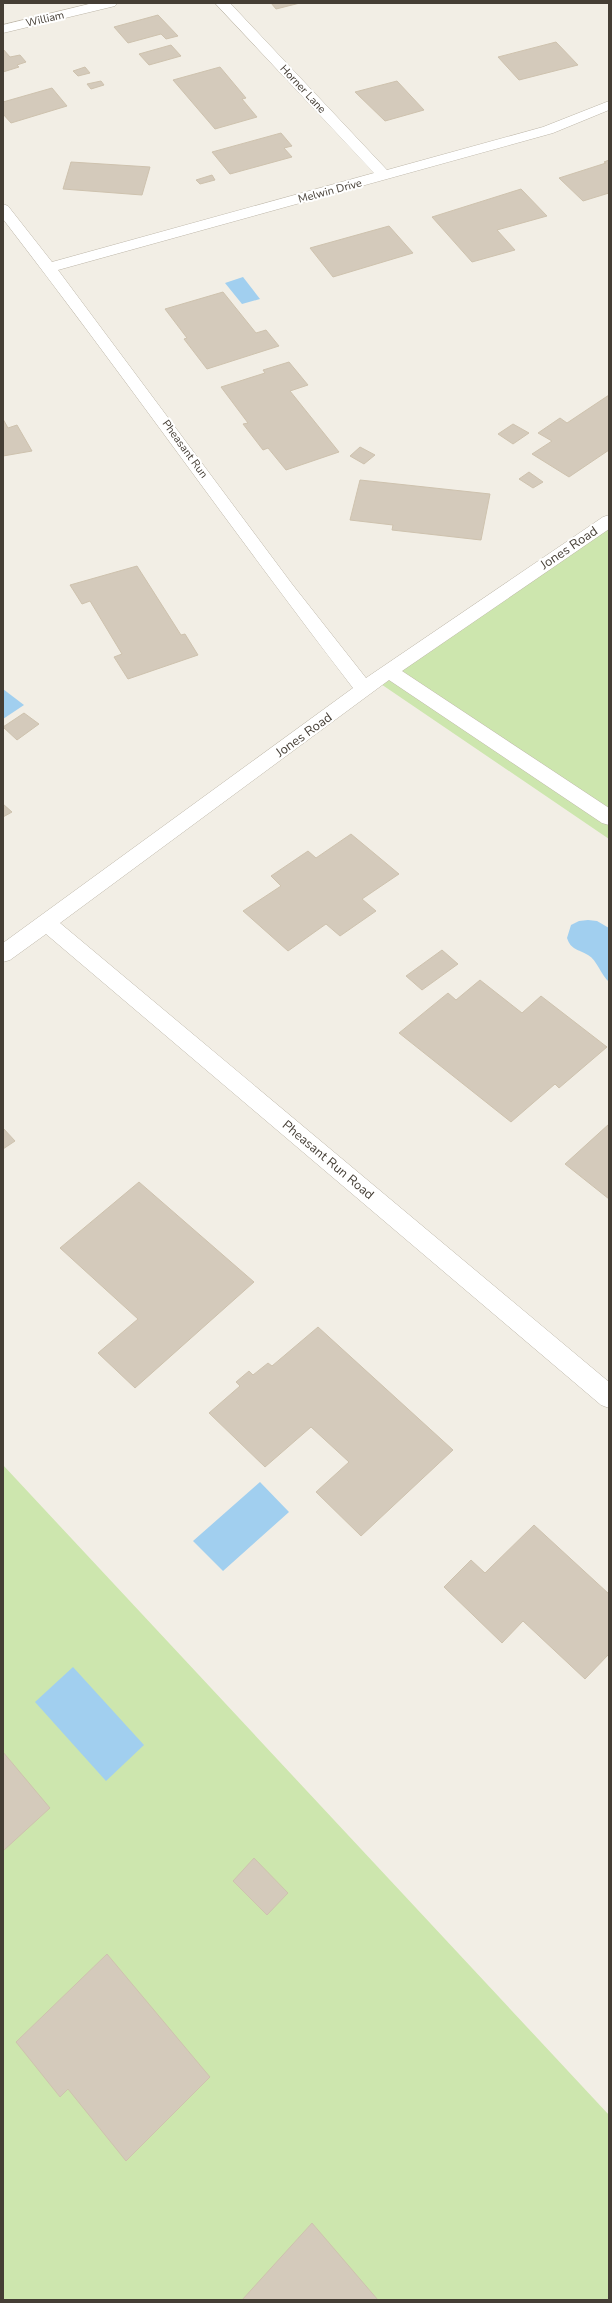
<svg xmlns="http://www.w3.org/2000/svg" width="612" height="2303" viewBox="0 0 612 2303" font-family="'Nunito Sans',sans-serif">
  <rect width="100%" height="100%" fill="#f2eee5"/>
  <path fill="#cde6ae" d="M 609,523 L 609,839 L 375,680 Z
    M 3,1465 L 609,2115 L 609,2300 L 3,2300 Z"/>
  <path fill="#a1cfef" d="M 243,277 L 260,299 L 242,304 L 225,283 Z
    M 3,689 L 24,705 L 3,719 Z
    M 588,920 L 597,921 L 609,928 L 609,982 C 601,975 597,960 588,955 C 578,949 571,950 567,938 L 571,925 L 579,921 Z
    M 260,1482 L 289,1512 L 223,1571 L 193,1541 Z
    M 73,1667 L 144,1745 L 106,1781 L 35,1702 Z"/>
  <path fill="#d4cabb" stroke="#cec2ae" d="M 271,3 L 300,3 L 276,9 Z
    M 158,15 L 178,36 L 166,39 L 161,34 L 128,43 L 114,27 Z
    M 556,42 L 578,65 L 519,80 L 498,57 Z
    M 171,45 L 181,56 L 149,65 L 139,54 Z
    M 3,49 L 10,57 L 20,55 L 26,62 L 17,65 L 19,67 L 3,72 Z
    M 85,67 L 90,73 L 78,76 L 73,71 Z
    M 220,67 L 246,98 L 242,99 L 257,117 L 215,129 L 173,80 Z
    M 101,81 L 104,85 L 91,89 L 87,84 Z
    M 397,81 L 424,110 L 385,121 L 355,92 Z
    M 52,88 L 67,106 L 11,123 L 3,114 L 3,102 Z
    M 281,133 L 292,146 L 284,148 L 292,157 L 230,174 L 212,152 Z
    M 609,160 L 609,193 L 583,201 L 559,178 L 606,163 L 604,162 Z
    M 71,162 L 150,167 L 142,195 L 63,189 Z
    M 212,175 L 215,180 L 200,184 L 196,180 Z
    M 521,189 L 547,216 L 497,230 L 515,250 L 472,262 L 432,217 Z
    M 389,226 L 413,253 L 333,277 L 310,248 Z
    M 223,292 L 256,333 L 266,330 L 279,346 L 207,369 L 184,339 L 187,338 L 165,309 Z
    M 289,362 L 308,385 L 290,391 L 339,452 L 286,470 L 268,448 L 263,450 L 243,424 L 248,423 L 221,387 L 265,373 L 263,370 Z
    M 609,395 L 609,450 L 569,477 L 532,454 L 552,441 L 538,433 L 560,418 L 567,423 Z
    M 3,419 L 8,428 L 17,425 L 32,451 L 3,456 Z
    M 513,424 L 529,433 L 513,444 L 498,434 Z
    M 360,447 L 375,455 L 364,464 L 350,456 Z
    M 529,472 L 543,482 L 533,488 L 519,479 Z
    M 360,480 L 490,494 L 481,540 L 392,530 L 393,525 L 350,520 Z
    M 137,566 L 181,635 L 185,634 L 198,655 L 128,679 L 114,657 L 122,654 L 90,601 L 82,604 L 70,585 Z
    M 24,713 L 39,724 L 17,740 L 3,727 Z
    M 3,804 L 12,812 L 3,817 Z
    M 351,834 L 399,874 L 362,899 L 376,911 L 340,936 L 326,924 L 288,951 L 243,911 L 281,886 L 271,876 L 308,851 L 316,858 Z
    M 442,950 L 458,964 L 422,990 L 406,976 Z
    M 480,980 L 522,1013 L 541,996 L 607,1047 L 559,1088 L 555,1084 L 511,1122 L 399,1033 L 448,993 L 456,1000 Z
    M 609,1124 L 609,1199 L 565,1164 Z
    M 3,1128 L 15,1141 L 3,1149 Z
    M 139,1182 L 254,1282 L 135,1388 L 98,1353 L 138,1319 L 60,1248 Z
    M 318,1327 L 453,1450 L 361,1536 L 316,1492 L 349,1462 L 311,1427 L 265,1467 L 209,1413 L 240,1386 L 236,1382 L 249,1371 L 253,1375 L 268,1363 L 272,1366 Z
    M 534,1525 L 609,1594 L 609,1654 L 585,1679 L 523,1621 L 502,1643 L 444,1587 L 471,1560 L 485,1573 Z
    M 3,1752 L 50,1808 L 3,1851 Z
    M 254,1858 L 288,1893 L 267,1915 L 233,1881 Z
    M 107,1954 L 210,2077 L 126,2161 L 68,2089 L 60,2097 L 16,2042 Z
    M 312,2223 L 378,2300 L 242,2300 Z"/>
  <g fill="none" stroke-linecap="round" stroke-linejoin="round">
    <defs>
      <path id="minor" d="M 93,3 L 117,3 L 115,6 L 3,33 L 3,25 Z
        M 215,3 L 230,3 L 387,170 L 543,127 L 609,101 L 609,110 L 553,133 L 58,270 L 292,584 L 366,678 L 603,517 L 609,515 L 609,529 L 402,671 L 609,808 L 609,825 L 602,823 L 389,680 L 60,923 L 609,1382 L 609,1408 L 601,1405 L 46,934 L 10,960 L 3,962 L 3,943 L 353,688 C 234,533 121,372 3,219 L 3,204 L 8,206 L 52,262 L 374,173 Z"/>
    </defs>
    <use href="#minor" stroke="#bdb6a8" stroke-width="1"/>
    <use href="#minor" fill="#fff" fill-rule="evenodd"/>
  </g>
  <g text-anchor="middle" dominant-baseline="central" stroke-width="4" stroke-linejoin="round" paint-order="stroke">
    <g font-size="11" fill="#453e35" stroke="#fff">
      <text transform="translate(45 19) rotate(-13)">William</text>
      <text transform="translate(303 89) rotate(47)">Horner Lane</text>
      <text transform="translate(330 191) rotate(-15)">Melwin Drive</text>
      <text transform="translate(185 449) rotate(54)">Pheasant Run</text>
    </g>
    <g font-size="13" fill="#453e35" stroke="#fff">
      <text transform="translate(569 548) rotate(-34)">Jones Road</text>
      <text transform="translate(304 735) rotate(-36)">Jones Road</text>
      <text transform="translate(328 1160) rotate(40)">Pheasant Run Road</text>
    </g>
  </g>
  <rect width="612" height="2303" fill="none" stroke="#453e35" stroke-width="8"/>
</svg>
